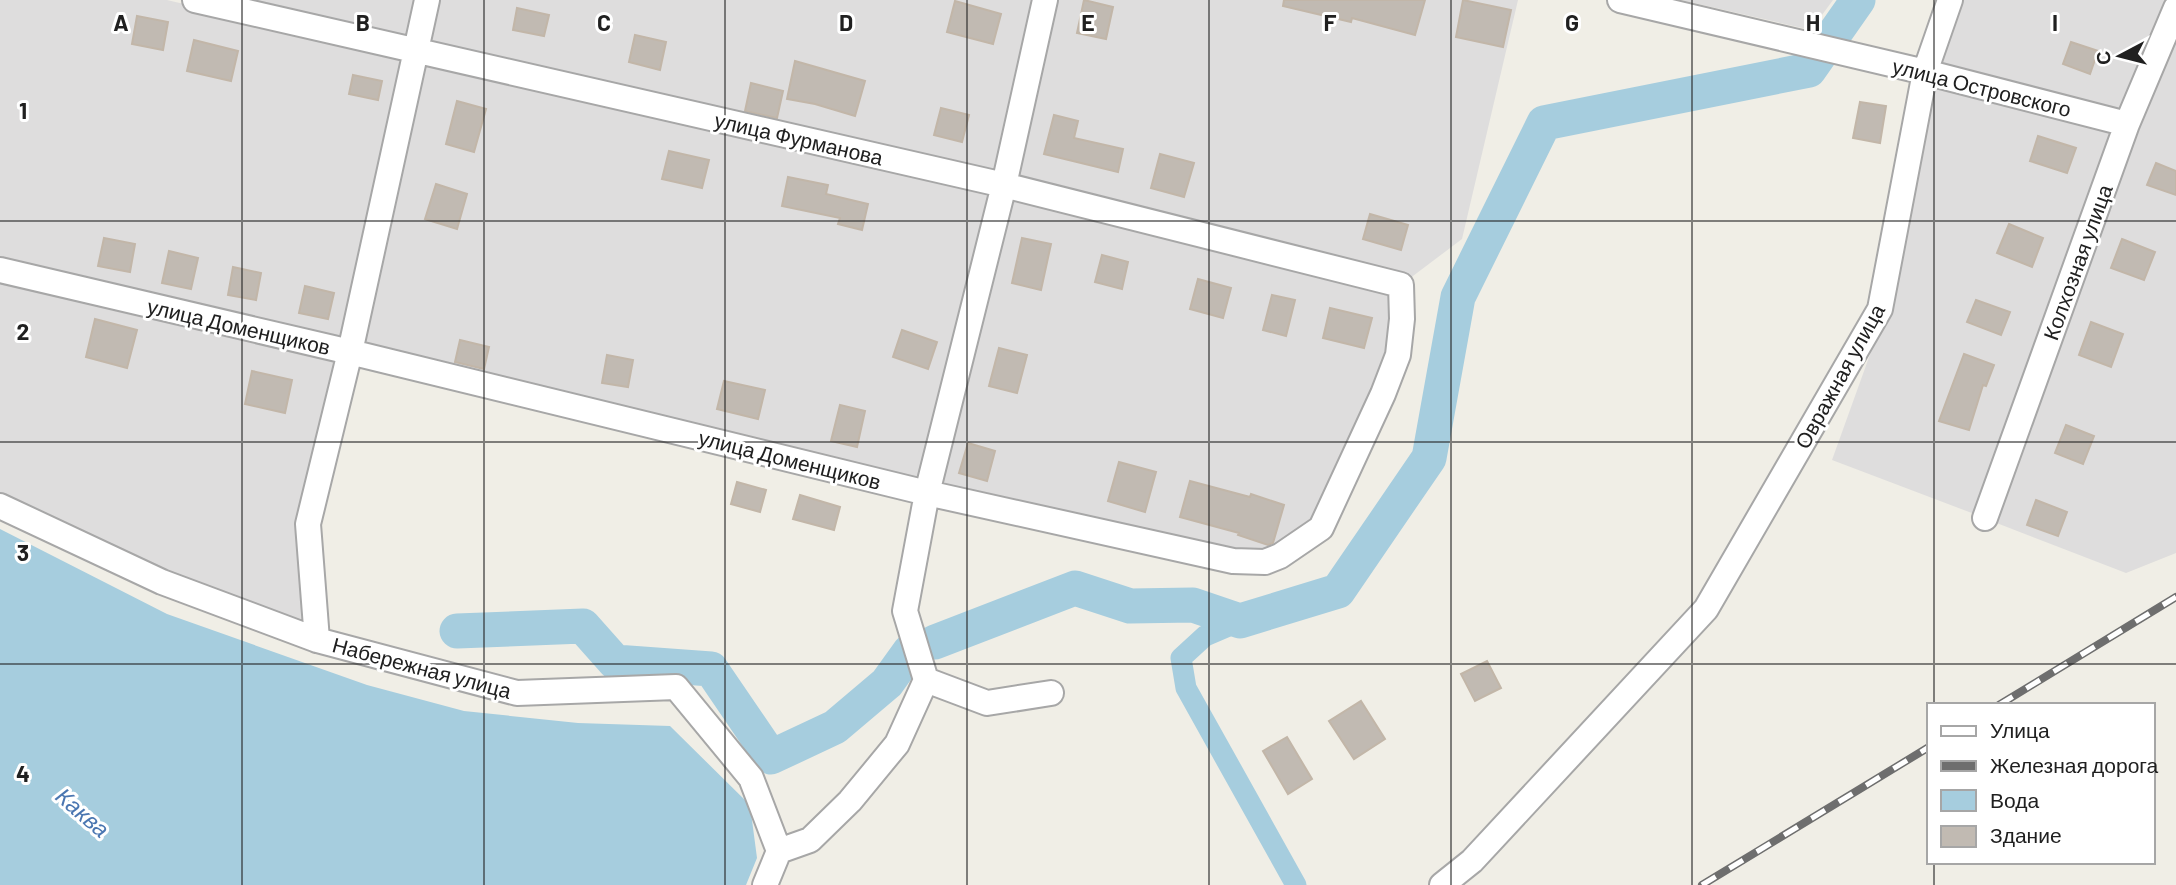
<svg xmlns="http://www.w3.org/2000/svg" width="2176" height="885" viewBox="0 0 2176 885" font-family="Barlow,sans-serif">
  <rect width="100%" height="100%" fill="#f0eee6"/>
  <path fill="#dedddd" d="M 0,0 L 167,0 L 402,56 L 340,336 L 0,261 Z
    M 251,0 L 414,0 L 406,35 Z
    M 427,0 L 1518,0 L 1462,239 L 1401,285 L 1402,319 L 1321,528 L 1265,562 L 350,352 Z
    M 1681,0 L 1833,0 L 1811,30 Z
    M 1950,0 L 2176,0 L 2127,124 L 1925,72 Z
    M 2176,33 L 2176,553 L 2126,573 L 1994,522 L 2136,127 Z
    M 1932,84 L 2113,131 L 1977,515 L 1832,460 L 1886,310 Z
    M 0,278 L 336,354 L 300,521 L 310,627 L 169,576 L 0,498 Z"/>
  <path fill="#a6cdde" d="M 0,529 L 167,614 L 367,685 L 464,711 L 578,723 L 670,726 L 750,805 L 757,858 L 746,885 L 0,885 Z"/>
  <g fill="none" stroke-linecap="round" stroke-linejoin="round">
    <path stroke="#a6cdde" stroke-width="21" d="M 1240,621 L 1205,636 L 1181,658 L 1186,688 L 1296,885"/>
    <path stroke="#a6cdde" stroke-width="35" d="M 457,631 L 583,626 L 615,662 L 711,669 L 771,757 L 835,727 L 887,683 L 910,651
      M 935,642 L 1075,588 L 1130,606 L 1193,605 L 1240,621 L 1338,591 L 1429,458 L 1458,297 L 1544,123 L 1809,70 L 1858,0"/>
  </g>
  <path fill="#c1bab2" stroke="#c2b6a8" stroke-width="2" d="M 1084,0 L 1113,7 L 1106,39 L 1077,33 Z
    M 1284,0 L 1425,0 L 1415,35 L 1352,18 L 1351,22 L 1283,6 Z
    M 1463,0 L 1511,10 L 1503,47 L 1456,37 Z
    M 955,1 L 1001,14 L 993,44 L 947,32 Z
    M 517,8 L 549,15 L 544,36 L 513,30 Z
    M 137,16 L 168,22 L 163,50 L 132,44 Z
    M 635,35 L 666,42 L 660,70 L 629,62 Z
    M 194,40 L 238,51 L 231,81 L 187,71 Z
    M 2071,42 L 2098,51 L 2090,74 L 2063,64 Z
    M 795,61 L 865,81 L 855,116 L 815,104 L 787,99 Z
    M 353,75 L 382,81 L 378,100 L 349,94 Z
    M 751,83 L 783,91 L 777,118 L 745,111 Z
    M 457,101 L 486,109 L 474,152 L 446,144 Z
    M 1860,102 L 1886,106 L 1880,143 L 1853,138 Z
    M 941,108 L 969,115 L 962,142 L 934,135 Z
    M 1054,115 L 1078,121 L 1074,138 L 1123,149 L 1118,172 L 1044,154 Z
    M 2038,136 L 2076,148 L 2067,173 L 2030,161 Z
    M 669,151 L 709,160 L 702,188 L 662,179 Z
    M 1160,154 L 1194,163 L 1184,197 L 1151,188 Z
    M 2156,163 L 2176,171 L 2176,195 L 2147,185 Z
    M 788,177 L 828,185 L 826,194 L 868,204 L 862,230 L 838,224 L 840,218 L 782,206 Z
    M 436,184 L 467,194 L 457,229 L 425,219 Z
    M 1370,214 L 1408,225 L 1401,250 L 1363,239 Z
    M 2009,224 L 2043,238 L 2032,267 L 1997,253 Z
    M 104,238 L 135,244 L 130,272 L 98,266 Z
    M 1022,238 L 1051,244 L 1041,290 L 1012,283 Z
    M 2122,239 L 2155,252 L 2144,280 L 2111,268 Z
    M 169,251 L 198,258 L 191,289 L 162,283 Z
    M 1102,255 L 1128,262 L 1122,289 L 1095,282 Z
    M 233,267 L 261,273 L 256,300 L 228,295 Z
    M 1198,279 L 1231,288 L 1223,318 L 1190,309 Z
    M 305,286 L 334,293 L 328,319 L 299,313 Z
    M 1272,295 L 1295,300 L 1286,336 L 1263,330 Z
    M 1976,300 L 2010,312 L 2001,335 L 1967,322 Z
    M 1330,308 L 1372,318 L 1364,348 L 1323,338 Z
    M 95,319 L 137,330 L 127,368 L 86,357 Z
    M 2091,322 L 2123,334 L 2111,367 L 2079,355 Z
    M 902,330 L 937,342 L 928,369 L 893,357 Z
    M 460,340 L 489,347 L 484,369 L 455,362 Z
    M 999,348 L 1027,355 L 1017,393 L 989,386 Z
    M 1964,354 L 1994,365 L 1986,386 L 1983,385 L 1969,430 L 1939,421 Z
    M 607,355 L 633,360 L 628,387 L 602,383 Z
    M 252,371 L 292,380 L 285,413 L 245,404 Z
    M 724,381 L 765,390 L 758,419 L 717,409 Z
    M 840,405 L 865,411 L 857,447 L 831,441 Z
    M 2066,425 L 2094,436 L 2083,464 L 2055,453 Z
    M 968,443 L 995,451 L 987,481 L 959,473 Z
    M 1119,462 L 1156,472 L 1145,512 L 1108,501 Z
    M 1190,481 L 1250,497 L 1251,494 L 1284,505 L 1273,543 L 1268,545 L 1238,535 L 1239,533 L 1180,517 Z
    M 737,482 L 766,490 L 760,512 L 731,504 Z
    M 800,495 L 840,507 L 834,530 L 793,519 Z
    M 2036,500 L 2067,512 L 2058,536 L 2027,525 Z
    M 1487,661 L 1501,688 L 1475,701 L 1461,674 Z
    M 1361,701 L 1385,739 L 1354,759 L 1329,721 Z
    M 1287,737 L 1312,779 L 1288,794 L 1263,751 Z"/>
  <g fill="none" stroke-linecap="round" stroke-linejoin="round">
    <defs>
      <path id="minor" d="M 1620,0 L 1925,72 L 2127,124
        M 0,270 L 350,352 L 927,493 L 1233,561 L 1265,562 L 1280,556 L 1321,528 L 1383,394 L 1398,355 L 1402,319 L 1401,285 L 1004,185 L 195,0
        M 0,506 L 162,582 L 317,640 L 517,693 L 676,687 L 751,778 L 779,851
        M 1985,518 L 2127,124 L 2176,8
        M 317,640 L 308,524 L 350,352 L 427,0
        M 926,680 L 987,703 L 1051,693
        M 765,885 L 779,851 L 810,840 L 850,801 L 897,744 L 926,680 L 905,611 L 927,493 L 1004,185 L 1045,0
        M 1442,885 L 1472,861 L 1706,609 L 1880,309 L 1925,72 L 1950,0"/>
    </defs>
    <use href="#minor" stroke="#a7a7a7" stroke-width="28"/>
    <use href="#minor" stroke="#fff" stroke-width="24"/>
    <defs>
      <path id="rail" d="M 1999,705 L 2176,597
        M 1702,885 L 1929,747"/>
    </defs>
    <use href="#rail" stroke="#6e6e6e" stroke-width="8"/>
    <use href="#rail" stroke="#fff" stroke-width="5" stroke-dasharray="16" stroke-linecap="butt"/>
  </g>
  <path fill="none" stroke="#202020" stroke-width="2" stroke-opacity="0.55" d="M 242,0 L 242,885M 484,0 L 484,885M 725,0 L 725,885M 967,0 L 967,885M 1209,0 L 1209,885M 1451,0 L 1451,885M 1692,0 L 1692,885M 1934,0 L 1934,705M 0,221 L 2176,221M 0,442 L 2176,442M 0,664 L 2176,664M 1934,862 L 1934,885"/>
  <g text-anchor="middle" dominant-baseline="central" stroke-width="6" stroke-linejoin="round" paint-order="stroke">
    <g font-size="21" fill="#202020" stroke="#fff">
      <text transform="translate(1982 87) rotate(14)">улица Островского</text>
      <text transform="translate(799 138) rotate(13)">улица Фурманова</text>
      <text transform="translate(2077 262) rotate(-70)">Колхозная улица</text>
      <text transform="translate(239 326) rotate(13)">улица Доменщиков</text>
      <text transform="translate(1839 376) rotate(-61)">Овражная улица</text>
      <text transform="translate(790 459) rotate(14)">улица Доменщиков</text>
      <text transform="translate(422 667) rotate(15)">Набережная улица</text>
    </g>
    <g font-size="23" font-style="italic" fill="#4a76b1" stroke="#fff">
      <text transform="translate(83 812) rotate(41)">Каква</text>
    </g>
  </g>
  <g font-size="23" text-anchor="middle" font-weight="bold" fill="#202020" stroke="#fff" stroke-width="6" stroke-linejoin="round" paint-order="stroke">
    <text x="121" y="31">A</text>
    <text x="363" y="31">B</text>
    <text x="604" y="31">C</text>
    <text x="846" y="31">D</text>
    <text x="1088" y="31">E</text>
    <text x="1330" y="31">F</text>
    <text x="1572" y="31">G</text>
    <text x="1813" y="31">H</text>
    <text x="2055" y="31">I</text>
    <text x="23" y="119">1</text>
    <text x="23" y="340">2</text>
    <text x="23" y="561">3</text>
    <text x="23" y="782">4</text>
  </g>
  <rect x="1927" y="703" width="228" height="161" fill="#ffffff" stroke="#a6a6a6" stroke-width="2"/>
  <rect x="1941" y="726" width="35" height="10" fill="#ffffff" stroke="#a6a6a6" stroke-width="2"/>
  <text x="1990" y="738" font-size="21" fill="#202020">Улица</text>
  <rect x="1941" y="761" width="35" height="10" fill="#6e6e6e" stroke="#a6a6a6" stroke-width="2"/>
  <text x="1990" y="773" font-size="21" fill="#202020">Железная дорога</text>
  <rect x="1941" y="790" width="35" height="21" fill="#a6cdde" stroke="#a6a6a6" stroke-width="2"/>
  <text x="1990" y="808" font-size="21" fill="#202020">Вода</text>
  <rect x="1941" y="826" width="35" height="21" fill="#c1bab2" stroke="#a6a6a6" stroke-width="2"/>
  <text x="1990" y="843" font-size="21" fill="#202020">Здание</text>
  <g transform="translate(2120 56) rotate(263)" stroke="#ffffff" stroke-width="5" paint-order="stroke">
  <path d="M0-5L12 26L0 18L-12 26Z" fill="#202020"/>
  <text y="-10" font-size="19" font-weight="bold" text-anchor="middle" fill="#202020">С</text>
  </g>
</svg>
